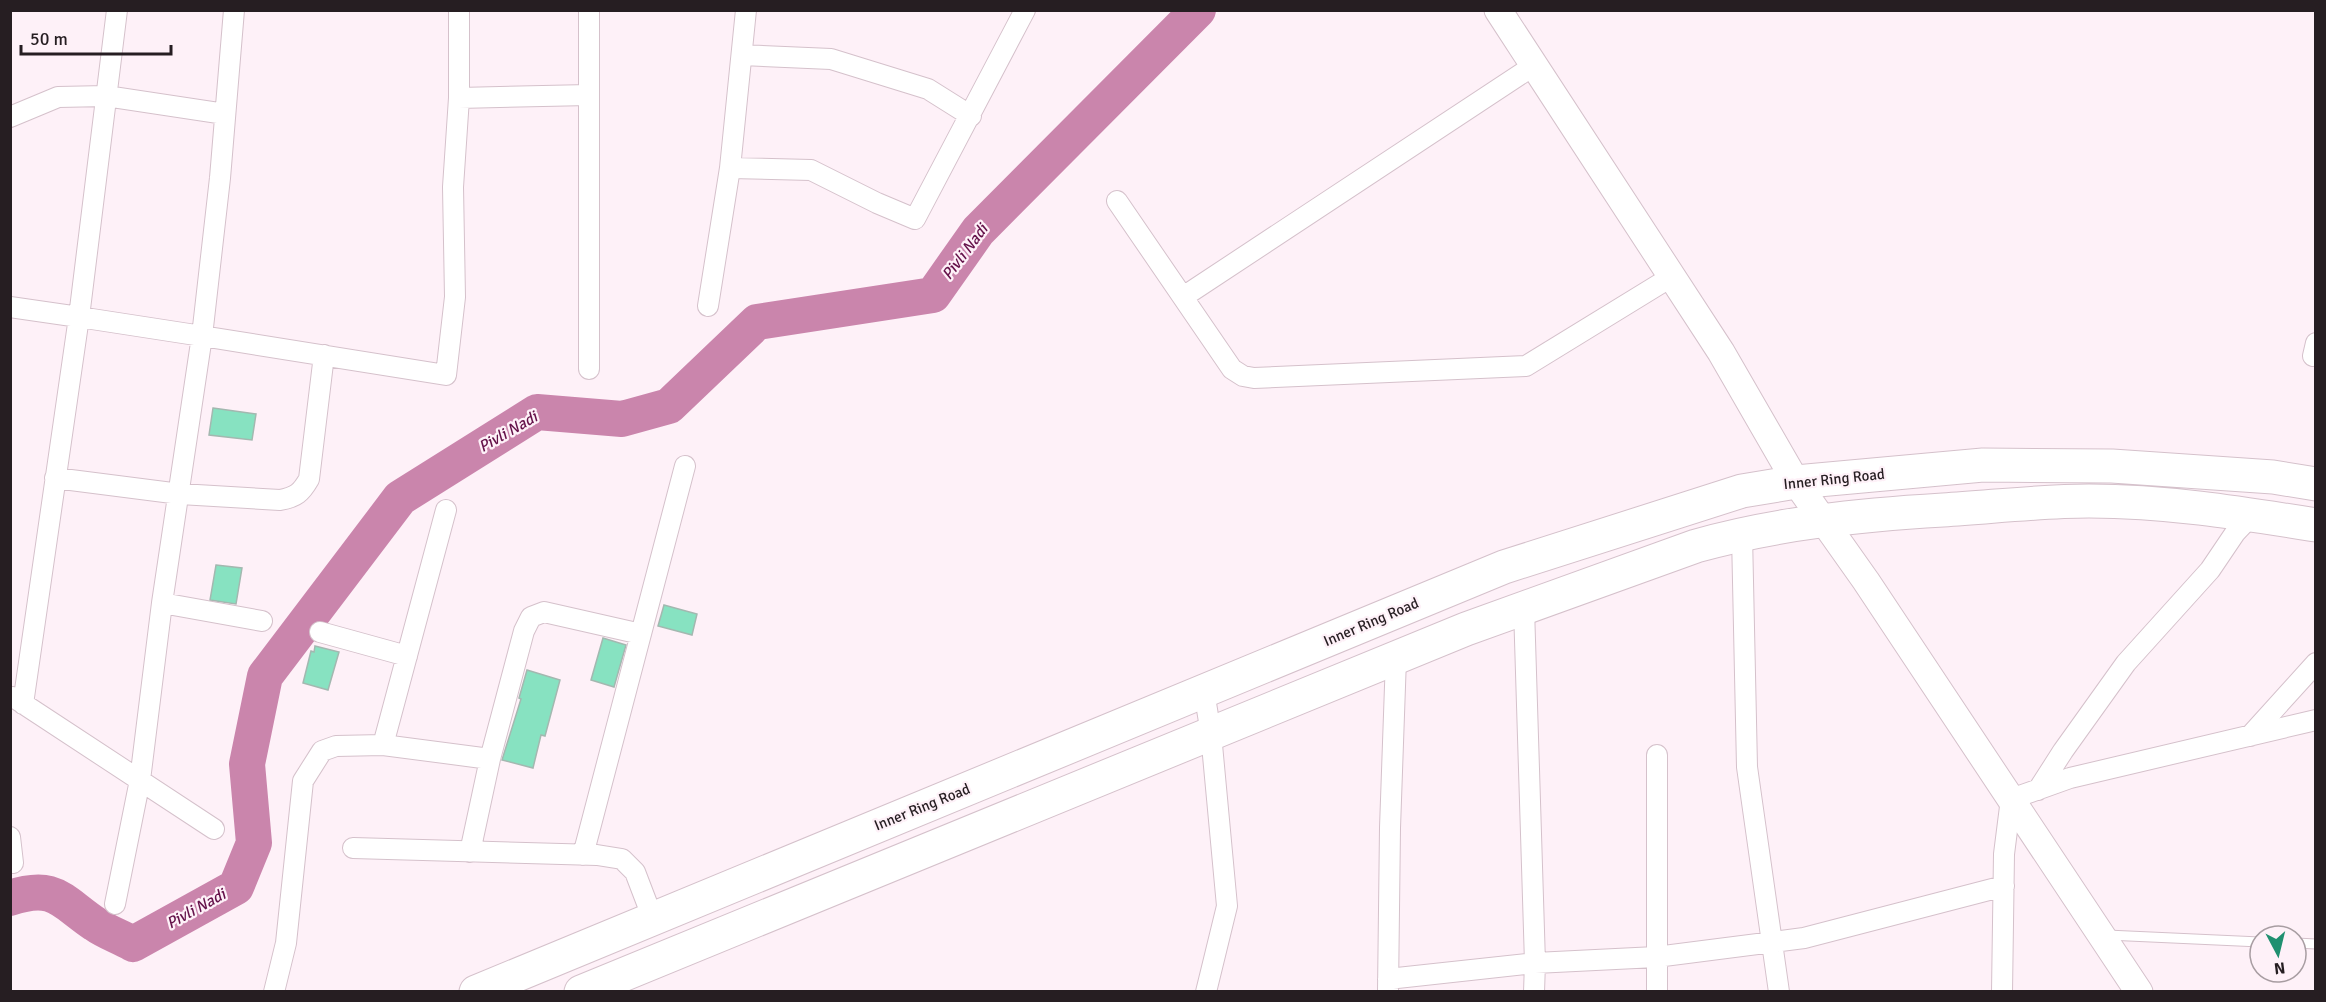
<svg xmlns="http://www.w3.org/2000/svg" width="2326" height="1002" viewBox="0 0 2326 1002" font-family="Signika,sans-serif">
  <rect width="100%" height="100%" fill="#fef1f8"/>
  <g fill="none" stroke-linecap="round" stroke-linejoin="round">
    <path stroke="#ca85ac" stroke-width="36" d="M 10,898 C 55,883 61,901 95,924 C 106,932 121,937 133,944 L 236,887 L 254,843 L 247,764 L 265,676 L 400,498 L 537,412 L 622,419 L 669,406 L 757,322 L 933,295 L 978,231 L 1198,10"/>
  </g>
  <path fill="#87e2c1" stroke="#a3b8b0" stroke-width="1.5" d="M 213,408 L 256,414 L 252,440 L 209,435 Z
    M 216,565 L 242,568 L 236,604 L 210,600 Z
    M 664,605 L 697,614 L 692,635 L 658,626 Z
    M 603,638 L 626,645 L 614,687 L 591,680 Z
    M 315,646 L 339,652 L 328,690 L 303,683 L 311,651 L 314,652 Z
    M 527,670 L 560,680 L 545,736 L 541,735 L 533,768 L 502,760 L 521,699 L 519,698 Z"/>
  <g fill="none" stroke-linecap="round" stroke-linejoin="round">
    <defs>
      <path id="lane" d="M 2107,935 L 2260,942
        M 2296,943 L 2316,944"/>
      <path id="street" d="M 234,10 L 220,178 L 202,336 L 446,375 L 455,297 L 453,187 L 459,98 L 459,10
        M 589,10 L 589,369
        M 742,55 L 831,59 L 928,89 L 971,116
        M 459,98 L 589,95
        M 10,117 L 58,97 L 106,96 L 225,114
        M 730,168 L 811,170 L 877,203 L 915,219 L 1025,10
        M 1117,201 L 1232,369 L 1243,376 L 1254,378 L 1526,366 L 1671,277
        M 1183,297 L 1533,66
        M 708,306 L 730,168 L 746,10
        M 10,307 L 79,317 L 117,10
        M 2313,356 L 2316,343
        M 55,478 L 180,494 L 280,500 C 296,497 301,493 309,479 L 324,355
        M 1742,535 L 1747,767 L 1779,992
        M 162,603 L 262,621
        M 1524,608 L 1535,963 L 1534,992
        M 320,632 L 407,656
        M 1204,691 L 1211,734 L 1227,906 L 1206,992
        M 13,697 L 214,829
        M 23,704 L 79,317 L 202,336 L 162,603 L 140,780 L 115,904
        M 2250,736 L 2316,663
        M 383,745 L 446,510
        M 1657,755 L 1657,992
        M 2038,790 L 2063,751 L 2126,663 L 2210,570 L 2235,533 L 2252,515
        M 10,837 L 13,863
        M 353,848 L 597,855 L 622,859 L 635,872 L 653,919
        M 470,852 L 490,759
        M 583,855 L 685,466
        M 1388,979 L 1535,963 L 1656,957 L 1804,938 L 2004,886
        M 1388,991 L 1390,828 L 1396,658
        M 274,992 L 286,943 L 303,781 L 322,751 L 336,746 L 383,745 L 490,759 L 524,631 L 531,617 L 544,612 L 641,634
        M 2002,992 L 2004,854 L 2011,799 L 2070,778 L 2316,720"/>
      <path id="secondary" d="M 1498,10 L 1721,352 L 1796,482 L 1866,581 L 2139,992"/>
      <path id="highway" d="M 476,992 L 1504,567 L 1742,491 L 1796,482 L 1983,465 L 2112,466 L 2273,477 L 2316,484
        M 581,992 L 1466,629 L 1696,546 C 1777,523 1860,515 1943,510 C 1992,507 2041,501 2089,501 C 2166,501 2240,513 2316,525"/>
    </defs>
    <use href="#lane" stroke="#d5c1cb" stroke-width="11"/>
    <use href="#street" stroke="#d5c1cb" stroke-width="22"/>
    <use href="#secondary" stroke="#d5c1cb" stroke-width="29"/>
    <use href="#highway" stroke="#d5c1cb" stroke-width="35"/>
    <use href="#lane" stroke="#fff" stroke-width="9"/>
    <use href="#street" stroke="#fff" stroke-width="20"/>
    <use href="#secondary" stroke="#fff" stroke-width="27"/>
    <use href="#highway" stroke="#fff" stroke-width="33"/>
  </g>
  <g text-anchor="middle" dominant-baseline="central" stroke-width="4.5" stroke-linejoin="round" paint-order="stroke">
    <g font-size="15" fill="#261e22" stroke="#fef1f8">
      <text transform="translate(1834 479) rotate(-6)">Inner Ring Road</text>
      <text transform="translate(1371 622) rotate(-23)">Inner Ring Road</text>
      <text transform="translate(922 807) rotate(-22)">Inner Ring Road</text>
    </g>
    <g font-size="16" font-style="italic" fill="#641149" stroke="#fef1f8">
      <text transform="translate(965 252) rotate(-53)">Pivli Nadi</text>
      <text transform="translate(508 432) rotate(-30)">Pivli Nadi</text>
      <text transform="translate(196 909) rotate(-29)">Pivli Nadi</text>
    </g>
  </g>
  <rect width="2326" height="1002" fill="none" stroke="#261e22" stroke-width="24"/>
  <g transform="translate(2278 954) rotate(173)"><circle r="28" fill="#fef1f8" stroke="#a89da2" stroke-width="1.5"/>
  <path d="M0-4.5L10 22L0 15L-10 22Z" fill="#209070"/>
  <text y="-9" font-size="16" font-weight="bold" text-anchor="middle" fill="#261e22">N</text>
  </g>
  <path d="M21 45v9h150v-9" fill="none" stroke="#261e22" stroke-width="3"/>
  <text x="30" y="45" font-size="18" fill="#261e22" stroke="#fef1f8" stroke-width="4.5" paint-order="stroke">50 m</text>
</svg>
